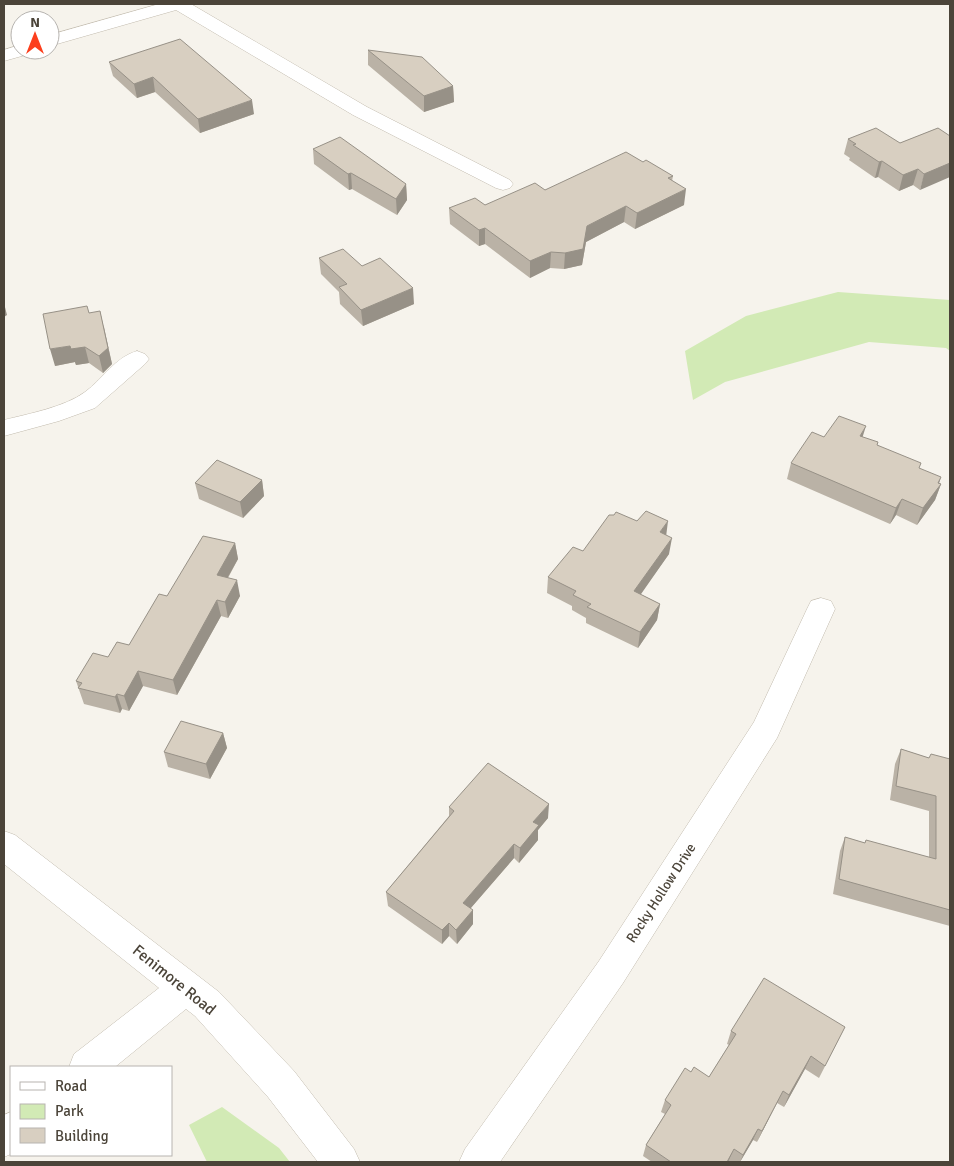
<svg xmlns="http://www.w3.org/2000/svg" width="954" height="1166" viewBox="0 0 954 1166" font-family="Signika,sans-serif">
  <rect width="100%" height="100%" fill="#f6f3ec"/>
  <path fill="#d2eab5" d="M 838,292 L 950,300 L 950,351 L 946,348 L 869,342 L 725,382 L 693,400 L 685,351 L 746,316 Z
    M 222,1107 L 279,1148 L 290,1162 L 207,1162 L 189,1125 Z"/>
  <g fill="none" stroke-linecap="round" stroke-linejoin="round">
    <defs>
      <path id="minor" d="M 159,4 L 191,4 L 367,107 L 510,180 L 513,184 L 510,188 L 503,190 L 496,188 L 353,115 L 176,10 L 50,46 L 50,35 Z
        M 20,45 L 20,50 L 32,50 L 29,54 L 4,61 L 4,50 Z
        M 137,351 L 145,354 L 149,359 L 145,364 L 95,408 L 59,421 L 4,436 L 4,420 C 28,414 65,407 85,392 C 103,379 115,357 137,351 Z
        M 821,598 L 831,601 L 835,609 L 777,738 L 623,983 L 500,1162 L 459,1162 L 465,1149 L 599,961 L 754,722 L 807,609 L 811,601 Z
        M 4,831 L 15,835 L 219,992 L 294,1071 L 354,1149 L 360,1162 L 318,1162 L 268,1097 L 195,1016 L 186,1009 L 115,1067 L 69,1067 L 74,1054 L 159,988 L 4,864 Z
        M 11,1112 L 11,1154 L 4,1157 L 4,1115 Z"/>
    </defs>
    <use href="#minor" stroke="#c2bbae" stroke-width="1"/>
    <use href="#minor" fill="#fff" fill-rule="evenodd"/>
  </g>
  <path fill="#bab2a6" d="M 368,50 L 453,86 L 454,102 L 424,112 L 368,65 Z
    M 109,62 L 254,114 L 200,133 L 155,92 L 137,98 L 113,76 Z
    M 938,128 L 920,190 L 913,185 L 899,191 L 878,177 L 875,178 L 849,160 L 850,158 L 844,154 L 848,139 L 900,143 Z
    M 313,149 L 406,184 L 407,200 L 397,215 L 352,189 L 349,190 L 314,164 Z
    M 643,162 L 673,176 L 672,181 L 684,205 L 635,229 L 624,222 L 586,242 L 582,265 L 564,269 L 550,268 L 530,278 L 485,244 L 479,246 L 450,224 L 449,208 L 485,205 L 545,190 Z
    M 319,258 L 362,266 L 414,304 L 363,326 L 340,304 L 339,292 L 321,274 Z
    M 89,313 L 104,327 L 112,364 L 103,373 L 89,363 L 76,365 L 75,362 L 55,366 Z
    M 824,437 L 863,437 L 919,468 L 939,483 L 941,484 L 935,500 L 917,525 L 896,515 L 890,524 L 787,479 L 791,463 Z
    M 262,480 L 264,496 L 243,518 L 199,499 L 195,483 Z
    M 666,535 L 669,554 L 640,594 L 660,604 L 657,620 L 638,648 L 586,623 L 586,618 L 572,610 L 572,606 L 547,593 L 548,577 L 583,551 Z
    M 235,543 L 238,559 L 228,578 L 240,596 L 228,618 L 221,616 L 177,695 L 143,686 L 129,711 L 122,709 L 120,713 L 84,704 L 76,681 L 108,657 L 129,645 L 167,596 Z
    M 223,733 L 227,748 L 210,779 L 168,767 L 164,752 Z
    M 901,749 L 929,758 L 950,759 L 950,926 L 833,894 L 840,851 L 845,837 L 865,843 L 929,857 L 929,811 L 890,800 L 895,764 Z
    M 449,807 L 548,818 L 538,830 L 538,840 L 519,863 L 514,858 L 470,909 L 473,924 L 457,944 L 449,936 L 442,944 L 388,906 L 386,892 L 449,816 Z
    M 845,1027 L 819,1078 L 805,1069 L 784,1107 L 777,1103 L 757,1142 L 753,1140 L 740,1162 L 732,1162 L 729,1161 L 728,1162 L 652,1162 L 643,1156 L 646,1145 L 665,1114 L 661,1112 L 665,1100 L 691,1072 L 709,1077 L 729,1045 L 727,1044 L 731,1031 Z"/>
  <path fill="#979187" d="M 153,77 L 155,92 L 137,98 L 134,84 Z
    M 453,86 L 454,102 L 424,112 L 424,96 Z
    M 252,100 L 254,114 L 200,133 L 198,119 Z
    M 950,157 L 950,177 L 920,190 L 924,174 Z
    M 882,161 L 878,177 L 875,178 L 879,162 Z
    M 918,169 L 913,185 L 899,191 L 903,175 Z
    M 351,173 L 352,189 L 349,190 L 348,174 Z
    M 406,184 L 407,200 L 397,215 L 396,199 Z
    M 686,189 L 684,205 L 635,229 L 637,213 Z
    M 626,206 L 624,222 L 586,242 L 582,265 L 564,269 L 565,253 L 587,226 Z
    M 485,228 L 485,244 L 479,246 L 479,230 Z
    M 551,252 L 550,268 L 530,278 L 530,261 Z
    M 413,288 L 414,304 L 363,326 L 361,310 Z
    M 4,303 L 7,315 L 4,317 Z
    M 100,311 L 112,364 L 103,373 L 99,356 Z
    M 70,346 L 85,347 L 89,363 L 76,365 L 75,362 L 55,366 L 50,349 Z
    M 866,426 L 861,442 L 860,436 Z
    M 941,477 L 937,490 L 941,484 L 935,500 L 917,525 L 923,508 Z
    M 262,480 L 264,496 L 243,518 L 240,502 Z
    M 902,499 L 896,515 L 890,524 L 896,508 Z
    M 668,521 L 666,537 L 660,532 Z
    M 672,538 L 669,554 L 632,607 L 634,591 Z
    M 235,543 L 238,559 L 220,591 L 217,575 Z
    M 237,580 L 240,596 L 228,618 L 225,602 Z
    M 217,600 L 221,616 L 177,695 L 173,680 Z
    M 660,604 L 657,620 L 638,648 L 640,632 Z
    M 138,671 L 143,686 L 129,711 L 124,696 Z
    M 117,694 L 122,709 L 120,713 L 115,697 Z
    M 223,733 L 227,748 L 210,779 L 206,764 Z
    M 549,804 L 548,818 L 538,830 L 538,840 L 519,863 L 520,848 L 533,822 Z
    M 514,844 L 514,858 L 463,917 L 463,903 Z
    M 473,910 L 473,924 L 457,944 L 456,930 Z
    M 449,923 L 449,936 L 442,944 L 442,930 Z
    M 811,1056 L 805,1069 L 784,1107 L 789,1095 Z
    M 783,1091 L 777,1103 L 757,1142 L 762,1131 Z
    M 758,1129 L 753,1140 L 740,1162 L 743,1155 Z
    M 734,1149 L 728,1162 L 727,1162 Z"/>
  <path fill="#d8cfc1" stroke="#979187" d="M 180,39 L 252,100 L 198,119 L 153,77 L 134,84 L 109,62 Z
    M 368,50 L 422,57 L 453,86 L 424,96 Z
    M 876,128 L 900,143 L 938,128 L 950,136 L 950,163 L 924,174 L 918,169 L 903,175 L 882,161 L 879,162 L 853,145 L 856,144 L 848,139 Z
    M 340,137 L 406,184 L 396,199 L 351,173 L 348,174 L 313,149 Z
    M 626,152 L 643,162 L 646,160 L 673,176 L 668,178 L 686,189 L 637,213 L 626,206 L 587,226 L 583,249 L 565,253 L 551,252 L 530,261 L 485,228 L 479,230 L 449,208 L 475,198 L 485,205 L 535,183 L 545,190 Z
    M 343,249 L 362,266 L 380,258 L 413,288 L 361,310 L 339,287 L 347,284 L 319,258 Z
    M 87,306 L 89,313 L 100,311 L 108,348 L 99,356 L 85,347 L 71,349 L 70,346 L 50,349 L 43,314 Z
    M 839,416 L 866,426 L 860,436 L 878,442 L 877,445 L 921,463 L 919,468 L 941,477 L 938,483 L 941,484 L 923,508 L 902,499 L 896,508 L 791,463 L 812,432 L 824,437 Z
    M 217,460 L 262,480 L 240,502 L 195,483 Z
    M 646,511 L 668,521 L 660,532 L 672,538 L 634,591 L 660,604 L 640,632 L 587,607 L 591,604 L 573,595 L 576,591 L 548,577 L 573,547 L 583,551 L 609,515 L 614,515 L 616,512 L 637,521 Z
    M 203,536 L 235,543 L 217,575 L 237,580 L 225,602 L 217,600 L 173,680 L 138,671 L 124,696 L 117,694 L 115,697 L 78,688 L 82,683 L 76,681 L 93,653 L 108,657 L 117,642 L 129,645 L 159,594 L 167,596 Z
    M 181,721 L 223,733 L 206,764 L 164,752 Z
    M 901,749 L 929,758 L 931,754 L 950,759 L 950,910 L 839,879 L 845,837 L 865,843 L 866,840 L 936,859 L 936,796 L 896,786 Z
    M 488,763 L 549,804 L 533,822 L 539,825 L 520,848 L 514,844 L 463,903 L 473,910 L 456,930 L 449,923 L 442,930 L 386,892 L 454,811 L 449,807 Z
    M 764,978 L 845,1027 L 825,1066 L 811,1056 L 789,1095 L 783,1091 L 762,1131 L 758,1129 L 743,1155 L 734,1149 L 727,1162 L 671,1162 L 646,1145 L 671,1105 L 665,1100 L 685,1068 L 691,1072 L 694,1067 L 709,1077 L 736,1034 L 731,1031 Z"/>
  <g text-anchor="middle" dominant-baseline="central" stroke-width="4" stroke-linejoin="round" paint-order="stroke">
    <g font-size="14" fill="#4b4439" stroke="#fff">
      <text transform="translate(661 893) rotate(-57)">Rocky Hollow Drive</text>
    </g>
    <g font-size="16" fill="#4b4439" stroke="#fff">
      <text transform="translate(174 980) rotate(39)">Fenimore Road</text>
    </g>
  </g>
  <rect width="954" height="1166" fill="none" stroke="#4b4439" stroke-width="10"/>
  <rect x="10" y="1066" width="162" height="90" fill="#ffffff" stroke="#b7b4b0"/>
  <rect x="20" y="1082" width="25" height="8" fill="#ffffff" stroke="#b7b4b0"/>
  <text x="55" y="1091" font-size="15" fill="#4b4439">Road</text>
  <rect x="20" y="1104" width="25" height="15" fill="#d2eab5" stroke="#b7b4b0"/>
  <text x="55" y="1116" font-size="15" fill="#4b4439">Park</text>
  <rect x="20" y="1128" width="25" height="15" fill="#d8cfc1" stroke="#b7b4b0"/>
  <text x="55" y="1141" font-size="15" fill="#4b4439">Building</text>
  <g transform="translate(35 35)"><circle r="24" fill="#ffffff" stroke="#b7b4b0"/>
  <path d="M0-4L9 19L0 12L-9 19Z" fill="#fc3f1d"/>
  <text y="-8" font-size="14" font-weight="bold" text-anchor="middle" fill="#4b4439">N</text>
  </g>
</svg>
